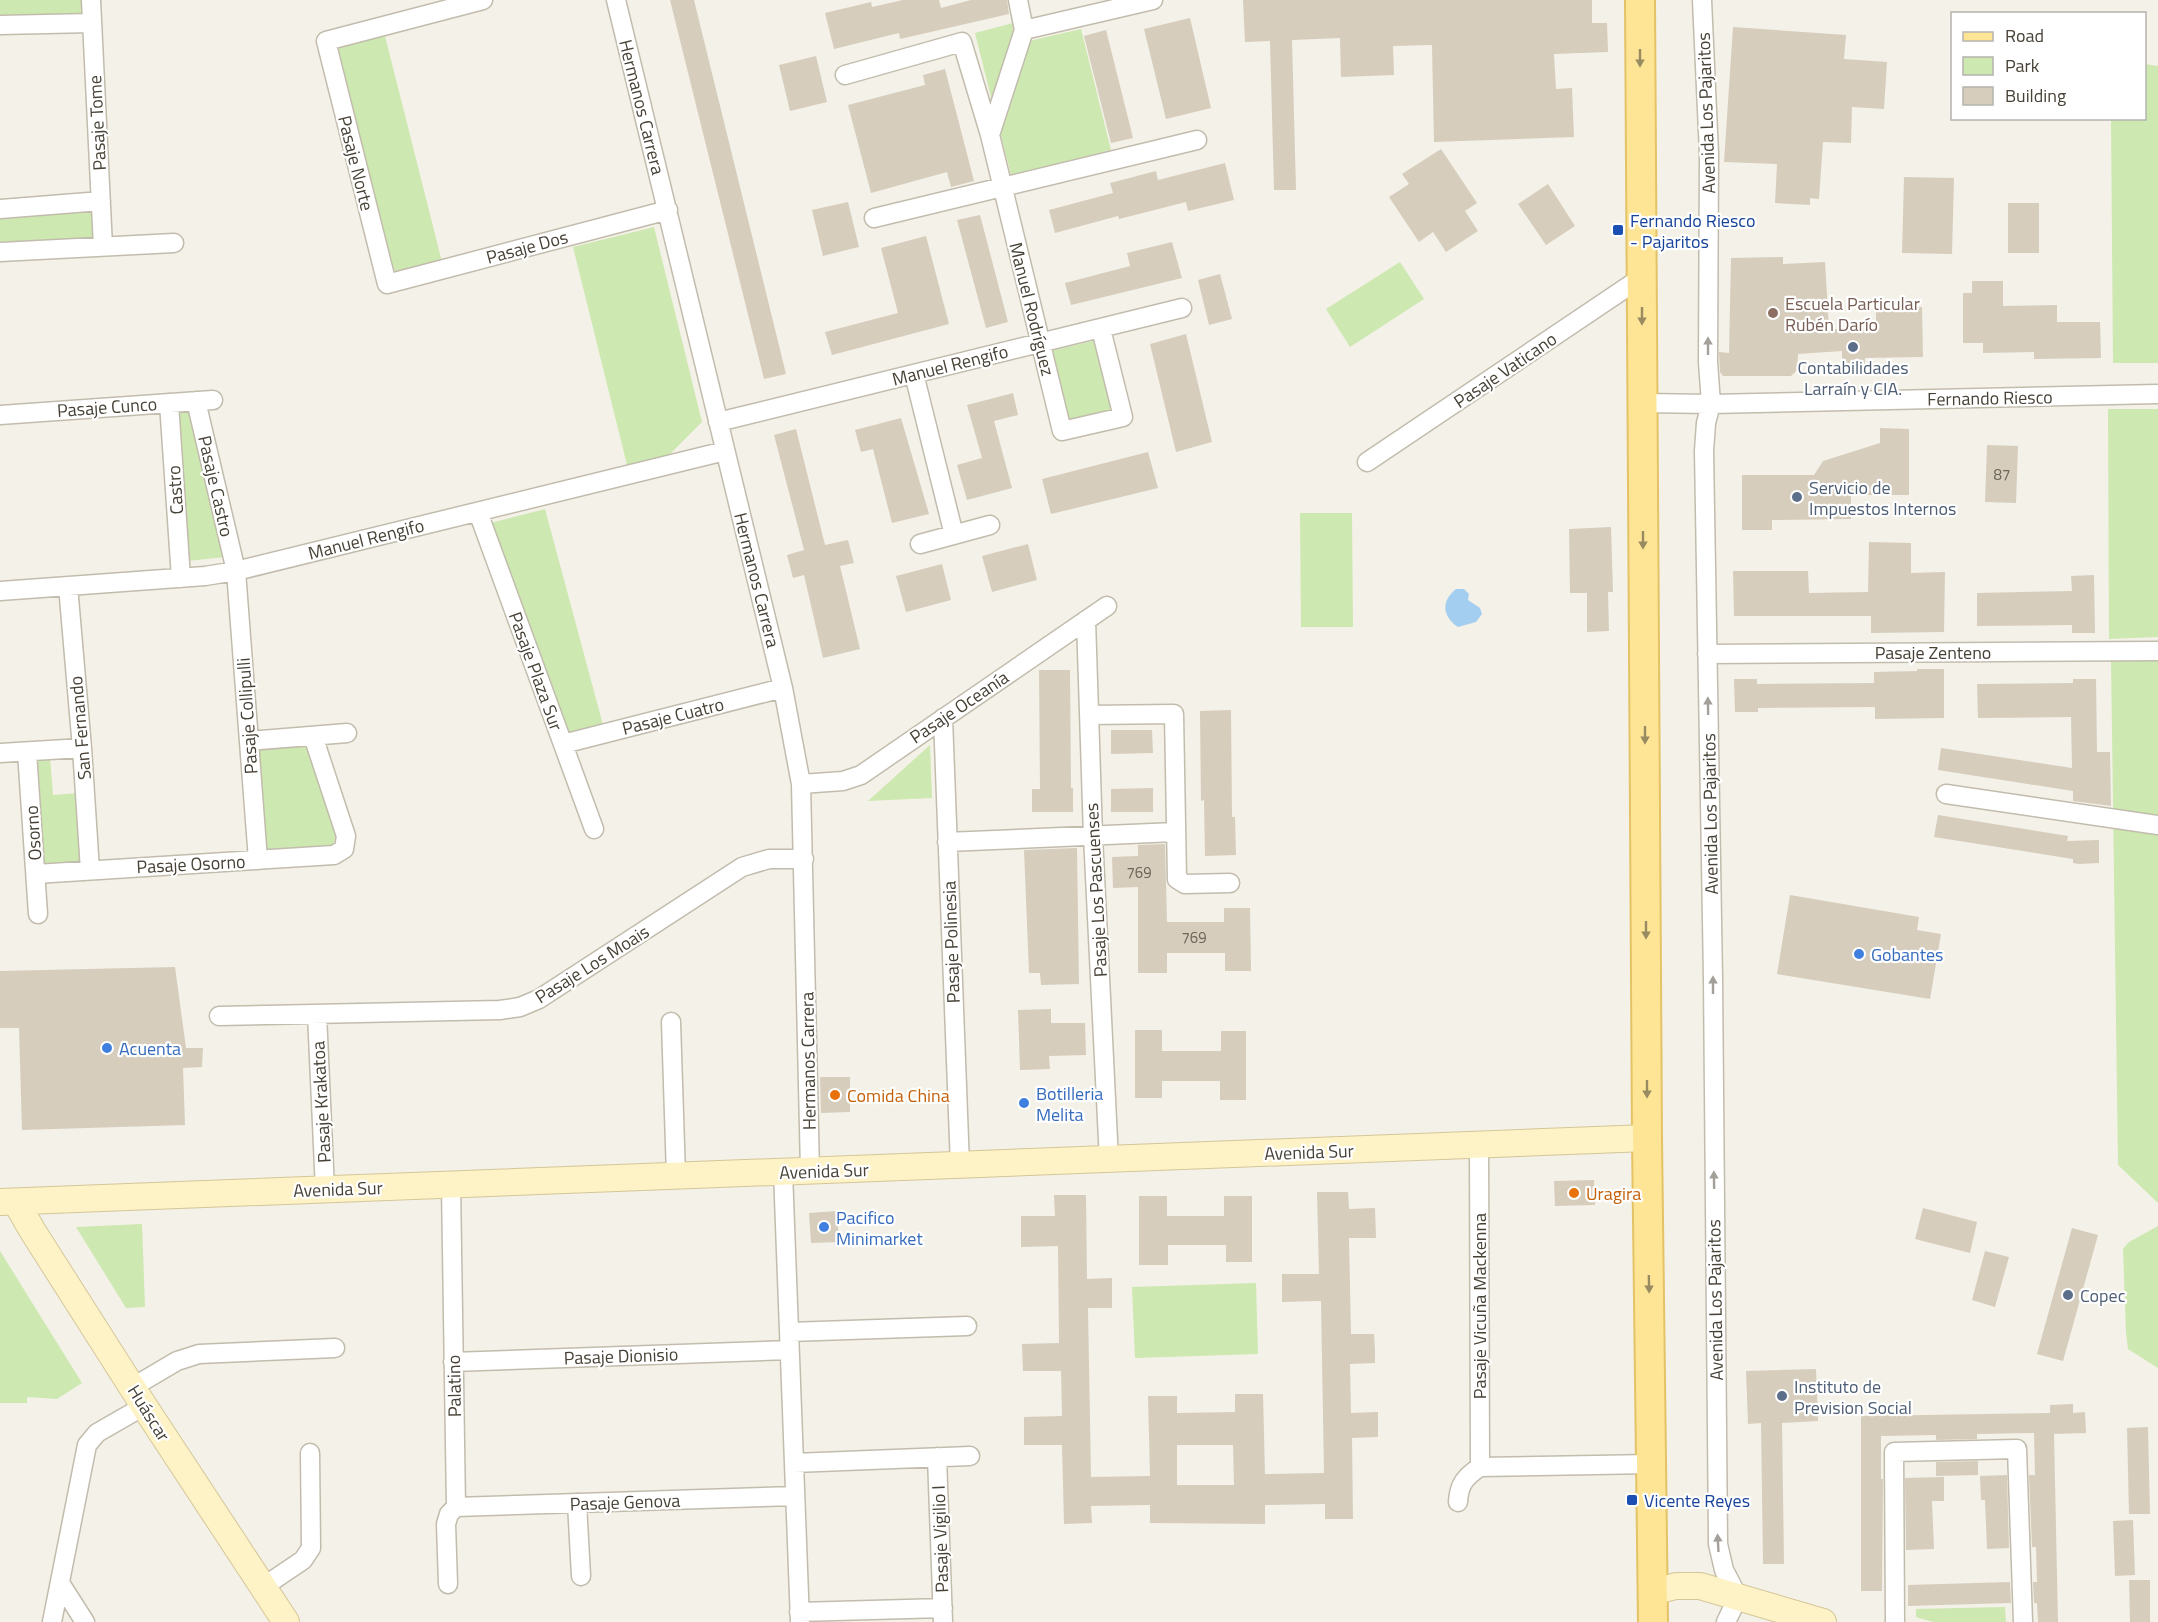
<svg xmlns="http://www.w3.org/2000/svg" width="2158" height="1622" viewBox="0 0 2158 1622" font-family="'Titillium Web',sans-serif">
  <rect width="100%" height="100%" fill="#f4f1e8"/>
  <path fill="#cde8b0" d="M 0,0 L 82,0 L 83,14 L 0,16 Z
    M 1013,23 L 1016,35 L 993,105 L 975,33 Z
    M 1081,29 L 1111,150 L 1011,175 L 1000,132 L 1029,41 Z
    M 385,36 L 442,262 L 395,274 L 338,48 Z
    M 2145,64 L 2158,66 L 2158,363 L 2113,363 L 2111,119 L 2144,118 Z
    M 95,211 L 97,237 L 0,242 L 0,216 Z
    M 654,227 L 702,422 L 669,455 L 627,465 L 573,247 Z
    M 1400,262 L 1424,299 L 1350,347 L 1326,309 Z
    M 1097,340 L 1114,413 L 1068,424 L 1050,351 Z
    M 179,409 L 191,410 L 225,557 L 188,561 Z
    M 2108,409 L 2158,409 L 2158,637 L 2109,639 Z
    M 545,509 L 603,725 L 567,735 L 490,523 Z
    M 1300,513 L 1352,513 L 1353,627 L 1301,627 Z
    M 2158,658 L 2158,1203 L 2118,1165 L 2111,659 Z
    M 930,745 L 932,798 L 867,801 L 868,801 Z
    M 307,746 L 337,833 L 333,845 L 265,854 L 255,749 Z
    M 35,756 L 50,757 L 53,795 L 78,793 L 83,861 L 49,867 L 41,859 Z
    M 142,1224 L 145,1307 L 126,1308 L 76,1227 Z
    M 2158,1226 L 2158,1368 L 2128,1349 L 2126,1332 L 2123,1249 L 2129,1242 Z
    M 0,1251 L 82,1383 L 57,1399 L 27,1397 L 27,1403 L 0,1403 Z
    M 1256,1283 L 1258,1354 L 1135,1358 L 1132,1287 Z
    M 2005,1607 L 2006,1622 L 1933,1622 L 1916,1617 L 1916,1609 Z"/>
  <path fill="#a4cef0" d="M 1456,589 L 1464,589 L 1469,594 L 1468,600 L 1480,608 L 1482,614 L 1476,622 L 1458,627 C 1442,616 1441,601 1456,589 Z"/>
  <path fill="#d6cdbd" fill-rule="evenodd" d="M 670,0 L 694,0 L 786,374 L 764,379 Z
    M 903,0 L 939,0 L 941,8 L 971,0 L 1007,0 L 1009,14 L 900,39 L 899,33 L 834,49 L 825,13 L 871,2 L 872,7 Z
    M 1243,0 L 1592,0 L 1592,23 L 1607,23 L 1608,52 L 1554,54 L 1556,89 L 1572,88 L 1574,137 L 1434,142 L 1432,45 L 1393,46 L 1394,75 L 1341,77 L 1340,38 L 1292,40 L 1296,190 L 1274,190 L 1270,41 L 1245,42 Z
    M 1190,18 L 1211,108 L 1166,119 L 1144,29 Z
    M 1733,27 L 1846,35 L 1844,59 L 1887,62 L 1884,109 L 1852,107 L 1851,143 L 1823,142 L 1819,199 L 1810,198 L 1810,205 L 1775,203 L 1777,164 L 1724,162 Z
    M 1106,30 L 1133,138 L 1111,143 L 1084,36 Z
    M 816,56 L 827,102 L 790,111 L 779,65 Z
    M 945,69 L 974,181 L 951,187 L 947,172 L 871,193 L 848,105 L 925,85 L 923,75 Z
    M 1441,149 L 1477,203 L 1465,211 L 1478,231 L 1446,252 L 1433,232 L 1419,242 L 1389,197 L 1409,184 L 1402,174 Z
    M 1225,163 L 1234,200 L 1188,211 L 1186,202 L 1119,219 L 1118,216 L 1055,233 L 1049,210 L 1113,193 L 1110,183 L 1156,171 L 1158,180 Z
    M 1904,177 L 1954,178 L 1952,254 L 1902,253 Z
    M 1548,184 L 1575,226 L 1546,245 L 1518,204 Z
    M 848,202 L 859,247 L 823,256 L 812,210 Z
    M 2008,203 L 2039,203 L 2039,253 L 2008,253 Z
    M 980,215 L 1008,322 L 986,328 L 957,220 Z
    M 926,236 L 949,324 L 832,355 L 825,332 L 898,313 L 881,248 Z
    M 1172,242 L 1182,278 L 1071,305 L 1065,283 L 1130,266 L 1127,253 Z
    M 1783,257 L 1783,264 L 1825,262 L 1829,329 L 1876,329 L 1876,308 L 1922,307 L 1923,357 L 1865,358 L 1865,365 L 1842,366 L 1842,351 L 1798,354 L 1797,370 L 1791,376 L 1723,376 L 1720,372 L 1719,352 L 1729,353 L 1731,258 Z
    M 1220,274 L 1232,319 L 1209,325 L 1198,280 Z
    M 1972,281 L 2003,281 L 2003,306 L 2057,305 L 2057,322 L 2100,322 L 2101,358 L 2034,359 L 2034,352 L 1983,353 L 1983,343 L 1963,343 L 1963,293 L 1972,293 Z
    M 1186,334 L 1212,442 L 1176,452 L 1150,344 Z
    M 1013,393 L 1018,415 L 994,421 L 1012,488 L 967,500 L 957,465 L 982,458 L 967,405 Z
    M 901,418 L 929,514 L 892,523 L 873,449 L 861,452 L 855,430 Z
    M 1880,428 L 1909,429 L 1909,495 L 1851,495 L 1851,519 L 1772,520 L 1772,530 L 1742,530 L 1742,475 L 1814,475 L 1823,461 L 1880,443 Z
    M 796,429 L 825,545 L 848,540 L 854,563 L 840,566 L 860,649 L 823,658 L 804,575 L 793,578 L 787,555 L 804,550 L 774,435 Z
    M 1987,445 L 2018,446 L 2016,503 L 1985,502 Z
    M 1148,452 L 1158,488 L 1051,514 L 1042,479 Z
    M 1611,527 L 1613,592 L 1608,592 L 1609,631 L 1587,632 L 1587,593 L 1570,593 L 1569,529 Z
    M 1869,542 L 1911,543 L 1911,573 L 1945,572 L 1944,632 L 1871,633 L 1871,616 L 1734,616 L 1733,571 L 1808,571 L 1809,593 L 1868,592 Z
    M 1028,544 L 1037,580 L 992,592 L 982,556 Z
    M 942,564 L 951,600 L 906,612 L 896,576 Z
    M 2094,575 L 2095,633 L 2072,633 L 2072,625 L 1977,626 L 1977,593 L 2072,591 L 2071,576 Z
    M 1917,669 L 1944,669 L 1944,718 L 1875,719 L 1875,707 L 1758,708 L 1758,712 L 1735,712 L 1734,679 L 1757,679 L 1757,684 L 1874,683 L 1874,672 L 1917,671 Z
    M 1039,670 L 1070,670 L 1071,788 L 1073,788 L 1073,812 L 1032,812 L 1032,789 L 1040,789 Z
    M 2073,679 L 2096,679 L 2097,752 L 2110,752 L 2111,806 L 2073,801 L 2073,791 L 1938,770 L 1941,748 L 2072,768 L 2071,717 L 1978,718 L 1977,684 L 2073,683 Z
    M 1231,710 L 1232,817 L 1235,817 L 1236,855 L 1205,856 L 1204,800 L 1201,801 L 1200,711 Z
    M 1111,730 L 1152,730 L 1153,753 L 1111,754 Z
    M 1153,788 L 1153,812 L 1111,812 L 1111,789 Z
    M 1938,815 L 2068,836 L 2067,841 L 2099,840 L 2099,863 L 2079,864 L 2073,863 L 2073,859 L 1934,837 Z
    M 1165,844 L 1167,922 L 1224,922 L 1224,908 L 1250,908 L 1251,971 L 1225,971 L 1225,953 L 1167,953 L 1167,973 L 1138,973 L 1138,887 L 1113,888 L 1112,857 L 1138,856 L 1138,845 Z
    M 1077,848 L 1079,984 L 1041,985 L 1040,973 L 1029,973 L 1024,850 Z
    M 1790,895 L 1919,917 L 1917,930 L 1941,934 L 1930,999 L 1777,974 Z
    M 175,967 L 186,1048 L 203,1048 L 202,1067 L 183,1068 L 185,1125 L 22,1130 L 19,1028 L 0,1028 L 0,971 Z
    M 1051,1009 L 1051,1023 L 1085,1023 L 1086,1055 L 1049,1056 L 1050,1069 L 1020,1070 L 1018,1010 Z
    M 1135,1030 L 1162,1030 L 1162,1051 L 1221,1051 L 1221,1031 L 1246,1031 L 1246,1100 L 1220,1100 L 1220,1081 L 1162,1081 L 1162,1098 L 1135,1098 Z
    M 820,1077 L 850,1077 L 850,1112 L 821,1113 Z
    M 1594,1180 L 1595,1205 L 1555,1206 L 1554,1181 Z
    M 1317,1192 L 1348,1192 L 1349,1209 L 1375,1208 L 1376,1238 L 1349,1238 L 1351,1334 L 1374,1334 L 1375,1349 L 1375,1363 L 1350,1364 L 1351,1413 L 1378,1412 L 1378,1437 L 1352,1438 L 1353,1519 L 1325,1519 L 1325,1504 L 1265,1505 L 1265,1524 L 1150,1523 L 1150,1505 L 1091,1506 L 1092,1523 L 1064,1524 L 1062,1445 L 1024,1445 L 1024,1417 L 1062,1416 L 1061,1371 L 1023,1371 L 1022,1344 L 1059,1343 L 1058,1246 L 1021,1247 L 1021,1216 L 1055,1216 L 1054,1195 L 1086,1195 L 1087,1279 L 1112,1278 L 1112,1308 L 1088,1308 L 1091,1477 L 1150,1476 L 1148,1396 L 1177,1396 L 1177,1413 L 1235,1412 L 1235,1394 L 1263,1394 L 1265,1474 L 1324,1473 L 1321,1301 L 1282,1302 L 1282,1274 L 1319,1274 ZM 1177,1445 L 1233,1445 L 1234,1485 L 1177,1485 Z
    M 1139,1196 L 1167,1196 L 1167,1216 L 1224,1216 L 1224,1196 L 1252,1196 L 1252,1262 L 1226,1262 L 1226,1245 L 1168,1245 L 1168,1265 L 1139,1265 Z
    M 1923,1208 L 1977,1222 L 1970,1253 L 1915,1239 Z
    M 837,1211 L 839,1242 L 811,1243 L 809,1213 Z
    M 2072,1228 L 2098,1235 L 2063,1361 L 2037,1354 Z
    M 1985,1251 L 2009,1257 L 1995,1307 L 1972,1300 Z
    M 1816,1369 L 1818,1421 L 1782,1423 L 1784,1564 L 1763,1564 L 1761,1423 L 1748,1424 L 1746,1371 Z
    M 2073,1404 L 2073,1413 L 2085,1412 L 2086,1433 L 2054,1434 L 2058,1622 L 2038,1622 L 2037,1603 L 2034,1603 L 2033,1582 L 2037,1582 L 2036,1547 L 2032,1547 L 2029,1475 L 2035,1475 L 2034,1433 L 1977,1434 L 1977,1439 L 1936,1440 L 1936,1435 L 1881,1436 L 1881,1479 L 1883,1479 L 1882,1591 L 1861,1591 L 1861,1416 L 2050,1413 L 2050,1405 Z
    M 2148,1427 L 2150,1514 L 2129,1514 L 2127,1428 Z
    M 1978,1461 L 1978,1475 L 1936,1476 L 1936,1462 Z
    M 2007,1475 L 2009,1548 L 1987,1549 L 1985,1500 L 1981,1500 L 1980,1476 Z
    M 1944,1477 L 1944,1501 L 1932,1501 L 1934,1549 L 1906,1550 L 1905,1478 Z
    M 2133,1520 L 2135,1575 L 2115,1576 L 2113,1521 Z
    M 2129,1580 L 2150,1580 L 2150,1622 L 2130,1622 Z
    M 2010,1582 L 2011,1603 L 1908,1606 L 1908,1585 Z"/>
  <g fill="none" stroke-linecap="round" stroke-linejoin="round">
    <defs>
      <path id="street" d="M 91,0 L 103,247
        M 483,0 L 326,41 L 387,284 L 668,210
        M 616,0 L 783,688 L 801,784 L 810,1171
        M 1018,0 L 1024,30 L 990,135 L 1062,431 L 1123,417 L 1101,329
        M 1702,0 L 1709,154 L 1708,362 L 1711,404 L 1706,423 L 1704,451 L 1713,979 L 1718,1544 L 1724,1570 L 1738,1597 L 1726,1622
        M 0,25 L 92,23
        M 1024,30 L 1153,0
        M 845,75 L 962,42 L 990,135
        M 0,209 L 101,201
        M 874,218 L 1197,140
        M 0,252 L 174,243
        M 914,374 L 954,535
        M 196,401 L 236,571 L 258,860
        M 169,403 L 181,578
        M 1642,403 L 1711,404 L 2158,394
        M 0,415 L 213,400
        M 718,422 L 1182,308
        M 1367,462 L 1642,277
        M 478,512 L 594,829
        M 920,544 L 990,525
        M 68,586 L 82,748 L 90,870
        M 0,591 L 205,576 L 236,571 L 725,451
        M 1086,620 L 1093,836 L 1109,1160
        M 1707,654 L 2158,651
        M 1089,715 L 1174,714 L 1177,879 L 1185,884 L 1230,883
        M 943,718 L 960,1166
        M 249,741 L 347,733
        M 563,744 L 783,688
        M 27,752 L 38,914
        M 0,753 L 82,748
        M 801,784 L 843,781 L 861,775 L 1107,606
        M 1946,794 L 2158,825
        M 947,842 L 1175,832
        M 36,874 L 334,855 L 344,849 L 346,836 L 313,736
        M 317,1014 L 325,1190
        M 219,1016 L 500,1010 L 520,1007 L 539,999 L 742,867 L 769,859 L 804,859
        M 671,1022 L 676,1176
        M 1479,1145 L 1480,1467
        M 783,1172 L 800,1622
        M 789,1332 L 967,1326
        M 453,1362 L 789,1350
        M 133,1387 L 177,1361 L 199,1354 L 335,1348
        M 937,1457 L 943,1622
        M 794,1463 L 970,1456
        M 1458,1502 C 1459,1484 1465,1477 1480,1467 L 1652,1464
        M 577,1503 L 581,1576
        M 456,1507 L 795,1496
        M 60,1583 L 85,1622
        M 448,1584 L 446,1524 L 449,1514 L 456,1507 L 451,1185
        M 263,1587 L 303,1560 L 311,1548 L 310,1453
        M 799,1612 L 943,1608
        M 52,1622 L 87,1445 L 97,1433 L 144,1406
        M 1895,1622 L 1894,1452 L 2017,1449 L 2023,1622"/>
      <path id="secondary" d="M 0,1202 L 1647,1138
        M 16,1202 L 32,1230 L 144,1406 L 286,1622
        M 1652,1592 L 1676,1586 L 1700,1586 L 1823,1622"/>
      <path id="primary" d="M 1640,0 L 1647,1138 L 1653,1622"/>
    </defs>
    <use href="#street" stroke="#c2bcad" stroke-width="21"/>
    <use href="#secondary" stroke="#d4c698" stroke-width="28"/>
    <use href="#primary" stroke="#e4c366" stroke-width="32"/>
    <use href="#street" stroke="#fff" stroke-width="18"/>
    <use href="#secondary" stroke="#fef3c7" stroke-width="26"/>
    <use href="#primary" stroke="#fee596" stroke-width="28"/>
  </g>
  <defs><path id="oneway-solid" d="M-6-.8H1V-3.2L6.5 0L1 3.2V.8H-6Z" transform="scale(1.5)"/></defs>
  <g fill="#998b61">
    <use href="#oneway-solid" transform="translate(1640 58) rotate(90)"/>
    <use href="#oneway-solid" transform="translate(1642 316) rotate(90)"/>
    <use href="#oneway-solid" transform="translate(1643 540) rotate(90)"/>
    <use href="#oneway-solid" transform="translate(1645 735) rotate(90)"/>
    <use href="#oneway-solid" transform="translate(1646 930) rotate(90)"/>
    <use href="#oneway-solid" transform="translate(1647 1089) rotate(90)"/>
    <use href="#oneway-solid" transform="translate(1649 1284) rotate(89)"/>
  </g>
  <g fill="#a3a09a">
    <use href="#oneway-solid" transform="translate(1708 346) rotate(-90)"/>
    <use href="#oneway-solid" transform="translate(1708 706) rotate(-91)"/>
    <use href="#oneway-solid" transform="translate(1713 985) rotate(-90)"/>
    <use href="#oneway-solid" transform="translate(1714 1180) rotate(-91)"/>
    <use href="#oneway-solid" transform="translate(1718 1543) rotate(-93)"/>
  </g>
  <g fill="#1a4fb4" stroke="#fff" stroke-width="2">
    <rect x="1612" y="224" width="12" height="12" rx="3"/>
    <rect x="1626" y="1494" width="12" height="12" rx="3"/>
  </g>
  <circle fill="#8d6e63" stroke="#fff" stroke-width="2" cx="1773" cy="313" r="6"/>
  <g fill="#5c6f8a" stroke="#fff" stroke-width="2">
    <circle cx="1853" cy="347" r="6"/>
    <circle cx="1797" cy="497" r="6"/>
    <circle cx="2068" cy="1295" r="6"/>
    <circle cx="1782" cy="1396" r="6"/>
  </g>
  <g fill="#3f7fe0" stroke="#fff" stroke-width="2">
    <circle cx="1859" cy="954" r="6"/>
    <circle cx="107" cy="1048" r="6"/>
    <circle cx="1024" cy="1103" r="6"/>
    <circle cx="824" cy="1227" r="6"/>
  </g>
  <g fill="#e8710a" stroke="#fff" stroke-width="2">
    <circle cx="835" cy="1095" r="6"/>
    <circle cx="1574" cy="1193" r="6"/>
  </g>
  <g text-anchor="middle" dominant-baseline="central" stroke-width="4.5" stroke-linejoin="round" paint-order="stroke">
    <g font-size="15" fill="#6b6458">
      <text x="2002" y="474">87</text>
      <text x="1139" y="872">769</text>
      <text x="1194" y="937">769</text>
    </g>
    <g font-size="18" fill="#474136" stroke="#fff">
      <text transform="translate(642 107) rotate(76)">Hermanos Carrera</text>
      <text transform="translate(1706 113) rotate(-92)">Avenida Los Pajaritos</text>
      <text transform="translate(97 123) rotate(-93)">Pasaje Tome</text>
      <text transform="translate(356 163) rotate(76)">Pasaje Norte</text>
      <text transform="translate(527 247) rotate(-15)">Pasaje Dos</text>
      <text transform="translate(1032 309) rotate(76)">Manuel Rodríguez</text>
      <text transform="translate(950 365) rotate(-14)">Manuel Rengifo</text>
      <text transform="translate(1505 370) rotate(-34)">Pasaje Vaticano</text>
      <text transform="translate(1990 398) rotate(-1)">Fernando Riesco</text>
      <text transform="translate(107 407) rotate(-4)">Pasaje Cunco</text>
      <text transform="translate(216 486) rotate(77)">Pasaje Castro</text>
      <text transform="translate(175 490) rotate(-94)">Castro</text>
      <text transform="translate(366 539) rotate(-14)">Manuel Rengifo</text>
      <text transform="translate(757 580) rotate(76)">Hermanos Carrera</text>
      <text x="1933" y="652">Pasaje Zenteno</text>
      <text transform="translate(536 671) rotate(70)">Pasaje Plaza Sur</text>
      <text transform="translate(959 707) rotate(-34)">Pasaje Oceanía</text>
      <text transform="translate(247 716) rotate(-94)">Pasaje Collipulli</text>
      <text transform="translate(673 716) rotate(-14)">Pasaje Cuatro</text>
      <text transform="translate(80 728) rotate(-95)">San Fernando</text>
      <text transform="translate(1710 814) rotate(-91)">Avenida Los Pajaritos</text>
      <text transform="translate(33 833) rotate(-94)">Osorno</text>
      <text transform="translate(191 864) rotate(-3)">Pasaje Osorno</text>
      <text transform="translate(1096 890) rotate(-93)">Pasaje Los Pascuenses</text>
      <text transform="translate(951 942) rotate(-92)">Pasaje Polinesia</text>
      <text transform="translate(592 964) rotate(-32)">Pasaje Los Moais</text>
      <text transform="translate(808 1061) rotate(-91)">Hermanos Carrera</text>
      <text transform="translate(321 1102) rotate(-93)">Pasaje Krakatoa</text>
      <text transform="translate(1309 1152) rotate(-2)">Avenida Sur</text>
      <text transform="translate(824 1171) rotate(-2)">Avenida Sur</text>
      <text transform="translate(338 1189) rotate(-2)">Avenida Sur</text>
      <text transform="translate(1715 1300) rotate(-91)">Avenida Los Pajaritos</text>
      <text transform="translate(1479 1306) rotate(-90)">Pasaje Vicuña Mackenna</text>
      <text transform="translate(621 1356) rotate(-2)">Pasaje Dionisio</text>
      <text transform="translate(454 1386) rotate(-91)">Palatino</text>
      <text transform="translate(149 1413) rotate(58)">Huáscar</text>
      <text transform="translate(625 1502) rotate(-2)">Pasaje Genova</text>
      <text transform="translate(940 1539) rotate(-92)">Pasaje Vigilio I</text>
    </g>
    <g font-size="18" fill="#164399" stroke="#fff" text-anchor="start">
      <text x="1630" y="220">Fernando Riesco<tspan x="1630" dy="21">- Pajaritos</tspan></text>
      <text x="1644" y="1500">Vicente Reyes</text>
    </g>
    <g font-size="18" fill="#785e54" stroke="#fff" text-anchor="start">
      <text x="1785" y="303">Escuela Particular<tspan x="1785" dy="21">Rubén Darío</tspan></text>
    </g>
    <g font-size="18" fill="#4e5e75" stroke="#fff" text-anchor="start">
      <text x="1853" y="367" text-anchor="middle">Contabilidades<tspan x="1853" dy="21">Larraín y CIA.</tspan></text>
      <text x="1809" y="487">Servicio de<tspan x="1809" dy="21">Impuestos Internos</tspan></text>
      <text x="2080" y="1295">Copec</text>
      <text x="1794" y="1386">Instituto de<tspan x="1794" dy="21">Prevision Social</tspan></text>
    </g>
    <g font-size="18" fill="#366cbe" stroke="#fff" text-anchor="start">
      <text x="1871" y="954">Gobantes</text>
      <text x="119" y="1048">Acuenta</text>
      <text x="1036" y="1093">Botilleria<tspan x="1036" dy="21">Melita</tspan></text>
      <text x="836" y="1217">Pacifico<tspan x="836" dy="21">Minimarket</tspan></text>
    </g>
    <g font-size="18" fill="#c56008" stroke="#fff" text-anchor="start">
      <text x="847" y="1095">Comida China</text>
      <text x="1586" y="1193">Uragira</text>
    </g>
  </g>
  <rect x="1951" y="12" width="195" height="108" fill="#ffffff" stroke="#b5b3af" stroke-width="1.5"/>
  <rect x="1963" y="32" width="30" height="9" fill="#fee596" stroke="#b5b3af" stroke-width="1.5"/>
  <text x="2005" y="42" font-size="18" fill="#474136">Road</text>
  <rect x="1963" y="57" width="30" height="18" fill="#cde8b0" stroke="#b5b3af" stroke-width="1.5"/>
  <text x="2005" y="72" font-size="18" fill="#474136">Park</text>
  <rect x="1963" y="87" width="30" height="18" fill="#d6cdbd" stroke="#b5b3af" stroke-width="1.5"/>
  <text x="2005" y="102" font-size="18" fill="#474136">Building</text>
</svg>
